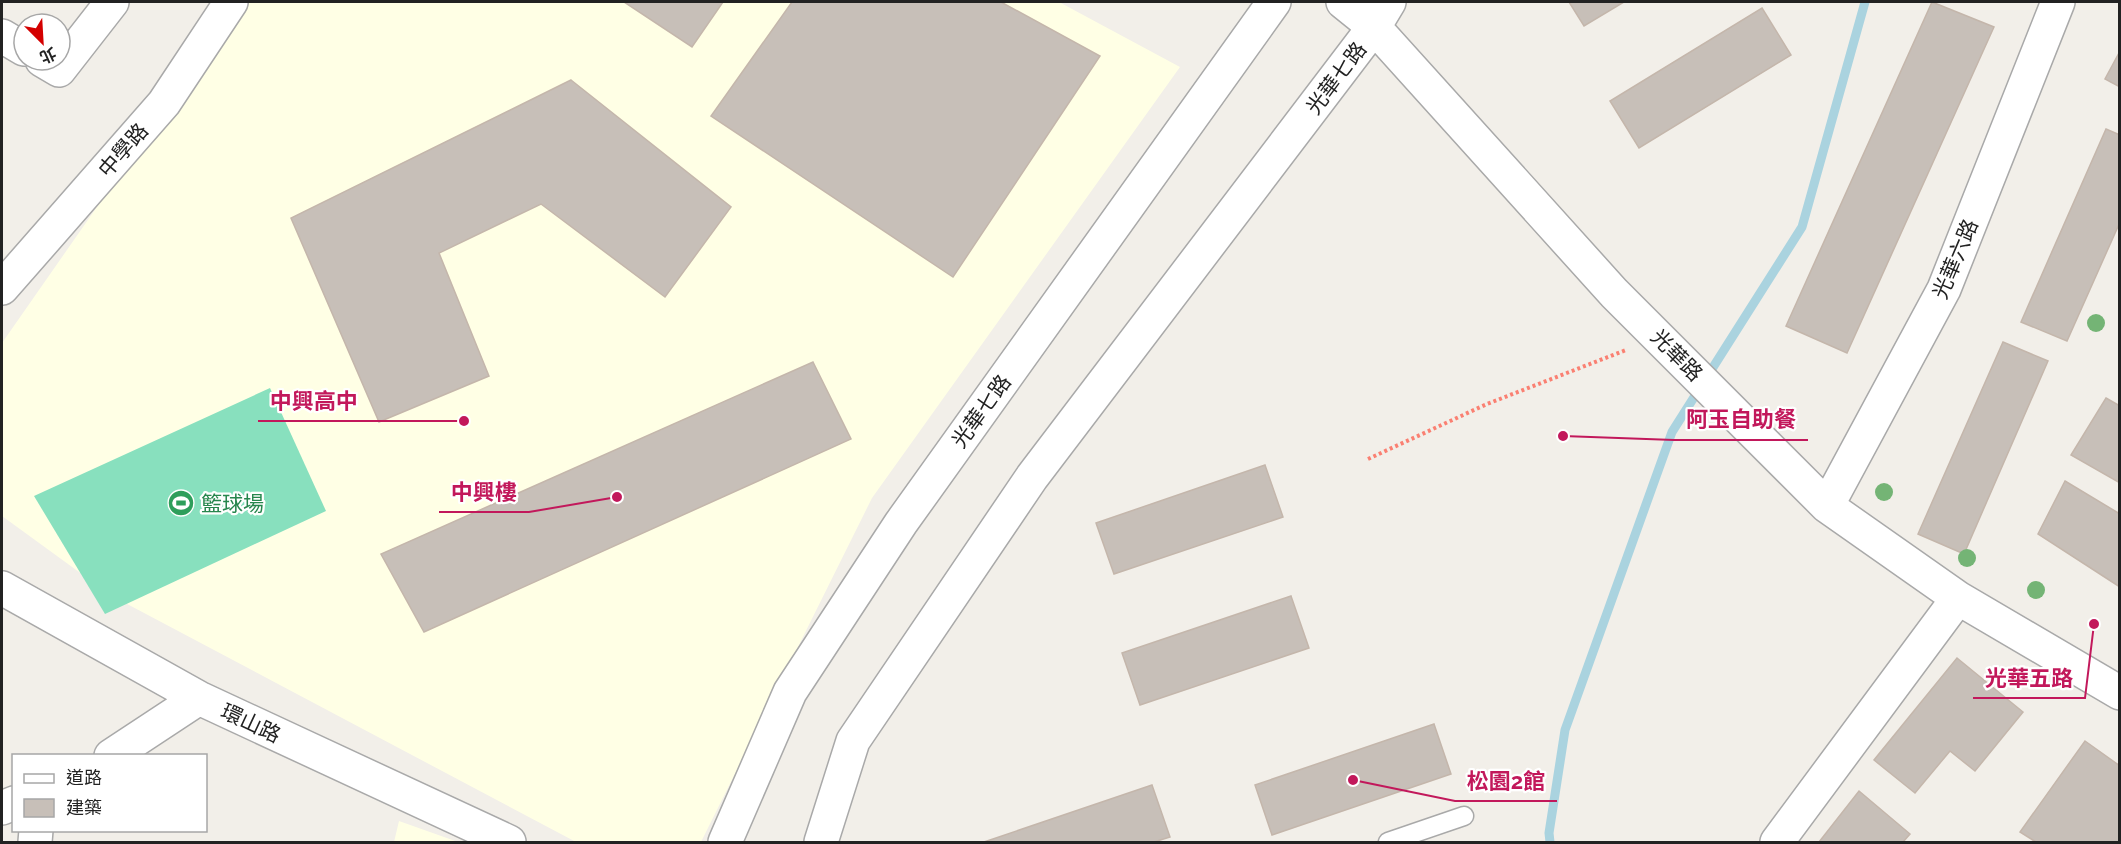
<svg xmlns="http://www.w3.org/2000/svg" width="2121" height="844" viewBox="0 0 2121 844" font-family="Raleway,'Noto Sans TC',sans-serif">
  <rect width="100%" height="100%" fill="#f2efe9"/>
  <path fill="#ffffe5" d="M 240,2 L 1059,2 L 1180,67 L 872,498 L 701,842 L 576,842 L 112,596 L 2,516 L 2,343 Z
    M 399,821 L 458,842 L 394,842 Z"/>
  <path fill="#88e0be" d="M 270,388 L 326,511 L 105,614 L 34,496 Z"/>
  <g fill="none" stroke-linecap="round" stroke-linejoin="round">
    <path stroke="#aad3df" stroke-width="9" d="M 1550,842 L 1549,833 L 1565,730 L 1672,432 L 1802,227 L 1865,2"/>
  </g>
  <path fill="#c7bfb8" stroke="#c4b6ab" stroke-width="1.5" d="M 624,2 L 723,2 L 692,47 Z
    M 792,2 L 1001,2 L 1100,56 L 953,277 L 711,116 Z
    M 1569,2 L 1624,2 L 1584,26 Z
    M 1932,2 L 1994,27 L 1847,353 L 1786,326 Z
    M 1762,8 L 1791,55 L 1639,148 L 1610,101 Z
    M 2120,51 L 2120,87 L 2105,79 Z
    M 571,80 L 731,207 L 665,297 L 541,204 L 439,253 L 489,376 L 379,422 L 291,218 Z
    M 2106,129 L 2120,135 L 2120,222 L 2067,341 L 2021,322 Z
    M 2003,342 L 2048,361 L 1964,554 L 1918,534 Z
    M 813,362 L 851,439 L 424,632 L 381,554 Z
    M 2106,398 L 2120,406 L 2120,483 L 2071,455 Z
    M 1265,465 L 1283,517 L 1114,574 L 1096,523 Z
    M 2065,481 L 2120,514 L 2120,587 L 2038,534 Z
    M 1291,596 L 1309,648 L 1140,705 L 1122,653 Z
    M 1957,658 L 2023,712 L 1975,771 L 1950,751 L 1915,793 L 1874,760 Z
    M 1434,724 L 1451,774 L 1272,835 L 1255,785 Z
    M 2085,741 L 2120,766 L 2120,842 L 2036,842 L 2020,832 Z
    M 1152,785 L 1170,837 L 1154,842 L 984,842 Z
    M 1859,791 L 1910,834 L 1903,842 L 1819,842 Z"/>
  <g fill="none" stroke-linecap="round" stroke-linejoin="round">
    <defs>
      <path id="lane" d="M 1388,842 L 1464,816"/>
      <path id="street" d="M 1343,2 L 1374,27 L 1614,293 L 1827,506 L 1958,598 L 2120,693
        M 2,36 L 24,49
        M 42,60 L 59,70 L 112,2
        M 2,288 L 164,103 L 231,2
        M 1827,506 L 1944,289 L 2058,2
        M 2,588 L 199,698 L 509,842
        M 111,756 L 199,698
        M 2,808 L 14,803
        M 35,842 L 36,830
        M 725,842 L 790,692 L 901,523 L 1274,2
        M 821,842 L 853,741 L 1032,477 L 1374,27 L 1389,2
        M 1777,842 L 1958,598"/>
    </defs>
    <use href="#lane" stroke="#a9a9a9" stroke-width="21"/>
    <use href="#street" stroke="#a9a9a9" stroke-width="36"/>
    <path stroke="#fa8072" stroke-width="4" stroke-dasharray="3 3" stroke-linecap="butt" d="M 1368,459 L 1487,404 L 1626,350"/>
    <use href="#lane" stroke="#fff" stroke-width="18"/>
    <use href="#street" stroke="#fff" stroke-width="33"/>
  </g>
  <g fill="#74b475">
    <circle cx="2096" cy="323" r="9"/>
    <circle cx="1884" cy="492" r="9"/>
    <circle cx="1967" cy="558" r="9"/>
    <circle cx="2036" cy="590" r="9"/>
  </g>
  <defs>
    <symbol id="stadium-disc" viewBox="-11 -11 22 22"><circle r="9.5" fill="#2e9e5b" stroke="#fff"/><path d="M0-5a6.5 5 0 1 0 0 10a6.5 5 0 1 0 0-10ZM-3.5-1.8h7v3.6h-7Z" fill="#fff"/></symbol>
  </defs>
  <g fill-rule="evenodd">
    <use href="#stadium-disc" x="166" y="488" width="30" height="30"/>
  </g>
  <g text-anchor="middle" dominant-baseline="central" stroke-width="4.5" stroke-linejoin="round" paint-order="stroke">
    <g font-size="21" fill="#222" stroke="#fff">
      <text transform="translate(1336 78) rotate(-53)">光華七路</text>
      <text transform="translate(123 150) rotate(-49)">中學路</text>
      <text transform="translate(1955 259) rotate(-67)">光華六路</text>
      <text transform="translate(1677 355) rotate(45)">光華路</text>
      <text transform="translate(981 411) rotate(-54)">光華七路</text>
      <text transform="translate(251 723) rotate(25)">環山路</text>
    </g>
    <g font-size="21" fill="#27864d" stroke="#fff" text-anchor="start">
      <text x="201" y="503">籃球場</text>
    </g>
  </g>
  <path fill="none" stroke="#c2185b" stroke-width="2" d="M464 421L370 421H258M1563 436L1674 440H1808M617 497L529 512H439M2094 624L2085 698H1973M1353 780L1455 801H1557"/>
  <g fill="#c2185b" stroke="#fff" stroke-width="2">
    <circle cx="464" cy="421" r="6"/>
    <circle cx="1563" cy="436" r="6"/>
    <circle cx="617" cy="497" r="6"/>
    <circle cx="2094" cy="624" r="6"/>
    <circle cx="1353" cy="780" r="6"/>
  </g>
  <g font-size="22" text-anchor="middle" font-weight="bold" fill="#c2185b" stroke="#fff" stroke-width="4.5" stroke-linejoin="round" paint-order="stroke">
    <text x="314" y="409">中興高中</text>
    <text x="1741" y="427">阿玉自助餐</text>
    <text x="484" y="500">中興樓</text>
    <text x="2029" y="686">光華五路</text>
    <text x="1506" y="789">松園2館</text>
  </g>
  <rect width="2121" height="844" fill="none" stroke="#222222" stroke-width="6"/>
  <rect x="12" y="754" width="195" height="78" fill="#ffffff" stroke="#a7a7a7" stroke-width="1.5"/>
  <rect x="24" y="774" width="30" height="9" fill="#ffffff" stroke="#a7a7a7" stroke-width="1.5"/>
  <text x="66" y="784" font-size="18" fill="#222222">道路</text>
  <rect x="24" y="799" width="30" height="18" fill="#c7bfb8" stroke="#a7a7a7" stroke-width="1.5"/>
  <text x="66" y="814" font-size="18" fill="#222222">建築</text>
  <g transform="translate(42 42) rotate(156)"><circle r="28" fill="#ffffff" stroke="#a7a7a7" stroke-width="1.5"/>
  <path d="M0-4.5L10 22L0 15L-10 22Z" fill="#d40000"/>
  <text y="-9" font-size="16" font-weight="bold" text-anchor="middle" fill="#222222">北</text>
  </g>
</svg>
